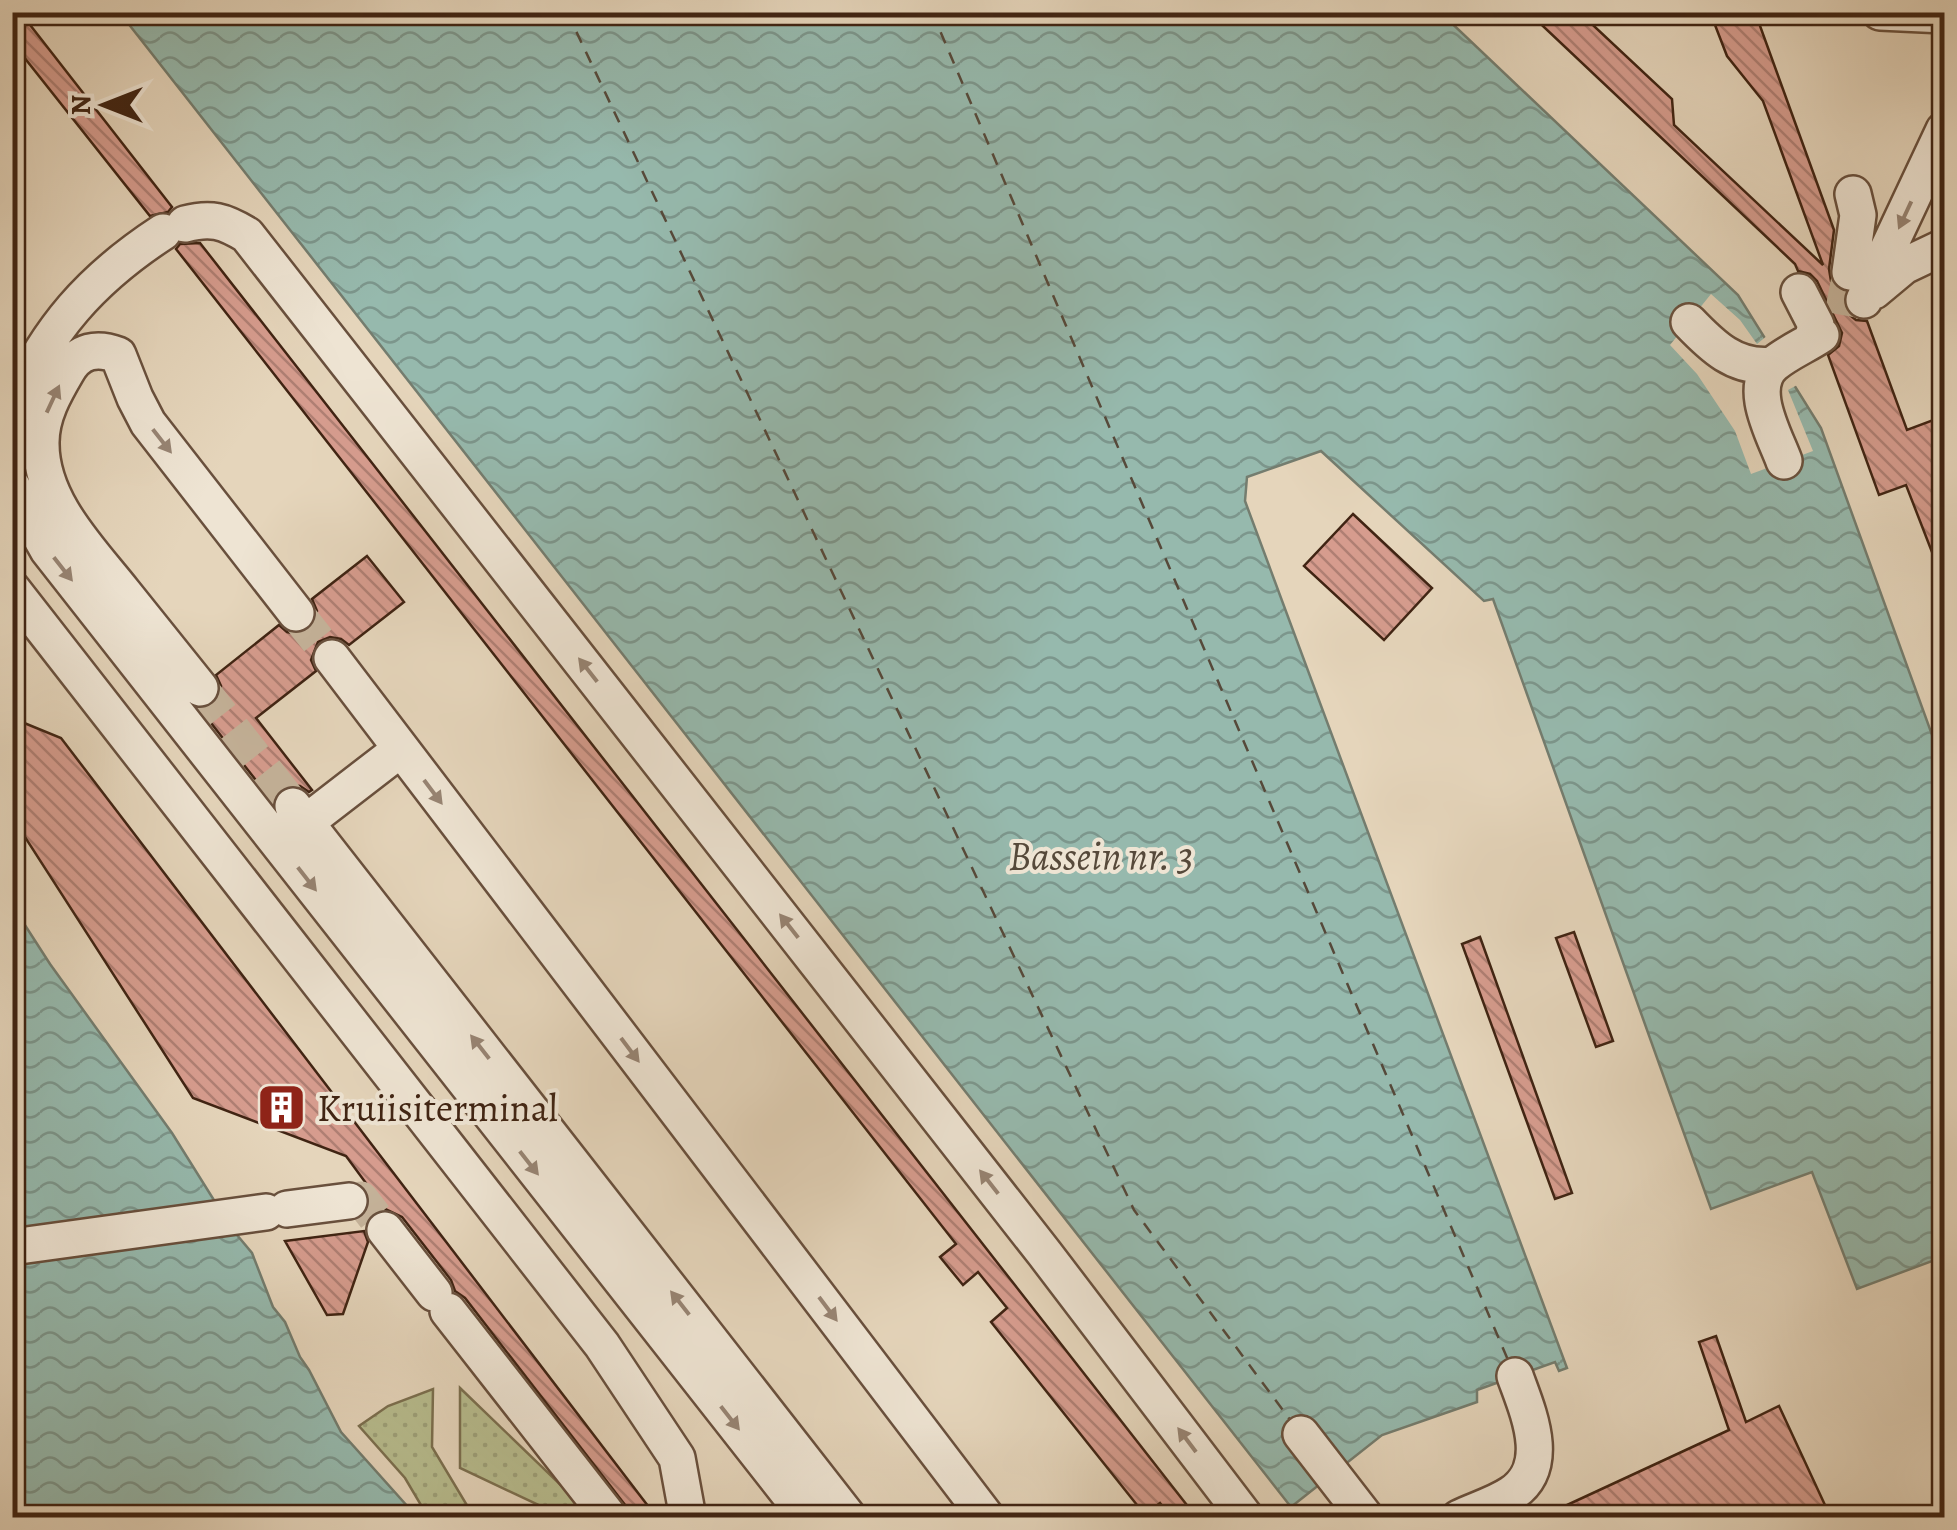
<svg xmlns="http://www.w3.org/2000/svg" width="1957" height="1530" viewBox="0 0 1957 1530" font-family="Alegreya,serif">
  <defs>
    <pattern id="grass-dots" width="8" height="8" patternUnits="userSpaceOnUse" patternTransform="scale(2.5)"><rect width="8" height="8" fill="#b7bc8e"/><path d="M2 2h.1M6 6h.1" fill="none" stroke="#9ea17a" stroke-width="1.8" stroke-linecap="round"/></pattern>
    <pattern id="water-waves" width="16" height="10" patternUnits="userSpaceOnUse" patternTransform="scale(2.5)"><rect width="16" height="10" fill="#96b9ad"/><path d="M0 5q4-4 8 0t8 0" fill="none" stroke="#7c968c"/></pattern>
    <pattern id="building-back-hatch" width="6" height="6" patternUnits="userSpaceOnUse" patternTransform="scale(2.5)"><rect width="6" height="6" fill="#d69c8e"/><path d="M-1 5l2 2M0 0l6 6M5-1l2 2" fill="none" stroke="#af7f73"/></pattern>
  </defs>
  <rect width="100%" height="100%" fill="#e5d5bb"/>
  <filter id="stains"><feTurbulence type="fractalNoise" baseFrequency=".002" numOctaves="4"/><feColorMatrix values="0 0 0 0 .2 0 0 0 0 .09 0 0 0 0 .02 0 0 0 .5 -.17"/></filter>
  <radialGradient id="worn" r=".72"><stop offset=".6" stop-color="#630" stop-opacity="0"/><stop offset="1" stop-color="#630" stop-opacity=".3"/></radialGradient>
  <path fill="url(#grass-dots)" stroke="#7c7050" stroke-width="2.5" d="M 460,1388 L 594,1517 L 564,1517 L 460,1468 Z
    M 433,1389 L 432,1447 L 474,1517 L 428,1517 L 405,1478 L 359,1426 L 388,1406 Z"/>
  <path fill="url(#water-waves)" stroke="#747d6f" stroke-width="2.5" d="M 120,13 L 1441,13 L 1738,295 L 1821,428 L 1944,768 L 1944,1260 L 1940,1258 L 1857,1289 L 1812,1172 L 1711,1209 L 1493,599 L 1484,601 L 1321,451 L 1247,477 L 1245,501 L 1567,1368 L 1559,1371 L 1555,1362 L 1477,1390 L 1477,1402 L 1382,1435 L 1291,1507 Z
    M 12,905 L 50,964 L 172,1133 L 232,1229 L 252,1253 L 273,1307 L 285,1322 L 300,1357 L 309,1370 L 341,1432 L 417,1517 L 13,1517 Z"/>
  <path fill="#e5d5bb" d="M 1711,294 L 1740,320 L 1757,344 L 1768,335 L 1799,384 L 1788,390 L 1813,451 L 1751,474 L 1735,431 L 1697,374 L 1670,345 Z"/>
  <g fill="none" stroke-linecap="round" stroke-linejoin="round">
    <path stroke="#56493a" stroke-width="2.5" stroke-dasharray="12 10" stroke-linecap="butt" d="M 567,12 L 1134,1210 L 1291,1421
      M 932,12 L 1508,1360"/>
  </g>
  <path fill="url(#building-back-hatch)" stroke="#402413" stroke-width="2.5" d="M 12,12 L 20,12 L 172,207 L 168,212 L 150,216 L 12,42 Z
    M 1528,12 L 1579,12 L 1672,99 L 1674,125 L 1823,265 L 1763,101 L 1727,56 L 1710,12 L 1755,12 L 1834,230 L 1829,269 L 1831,281 L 1844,292 L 1843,303 L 1847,313 L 1856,320 L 1867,321 L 1907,430 L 1944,416 L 1944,583 L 1906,485 L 1879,495 L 1828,355 L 1839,346 L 1842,333 L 1817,281 L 1810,274 L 1798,271 L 1795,264 Z
    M 200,243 L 1197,1518 L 1172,1518 L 1160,1503 L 1145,1515 L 991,1322 L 1007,1308 L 978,1272 L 963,1285 L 940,1257 L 956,1244 L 176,249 L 180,244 Z
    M 1353,514 L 1432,588 L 1384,640 L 1304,566 Z
    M 367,556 L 404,602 L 349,645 L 341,639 L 330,637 L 318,642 L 311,660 L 316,671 L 256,718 L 312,790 L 309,792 L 300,786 L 289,785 L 279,790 L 273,802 L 200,709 L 213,705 L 219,696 L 221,686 L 216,675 L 279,625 L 287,632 L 298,634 L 310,629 L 317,611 L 312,599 Z
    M 12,718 L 61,738 L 648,1506 L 629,1510 L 465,1298 L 455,1291 L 451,1280 L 402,1217 L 385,1209 L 346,1156 L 193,1098 L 12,817 Z
    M 1574,932 L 1613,1041 L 1596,1047 L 1556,938 Z
    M 1480,937 L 1572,1193 L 1555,1199 L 1462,944 Z
    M 364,1231 L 368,1242 L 343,1314 L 327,1315 L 285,1241 Z
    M 1716,1336 L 1746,1422 L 1779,1406 L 1831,1518 L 1539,1518 L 1729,1430 L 1699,1342 Z"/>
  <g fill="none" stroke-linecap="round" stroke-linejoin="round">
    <path stroke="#c4b299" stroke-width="35" stroke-dasharray="35 18" stroke-linecap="butt" d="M 1842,315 L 1850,272
      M 296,613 L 332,658
      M 200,688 L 293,806
      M 349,1201 L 361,1199 L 385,1230"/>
    <defs>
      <path id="minor" d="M 1880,12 L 1944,15
        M 185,224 C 211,217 224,221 247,235 L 1045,1254 L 1246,1518
        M 1850,272 L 1858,215 L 1853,194
        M 1874,291 L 1904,266 L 1944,247
        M 1799,292 L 1816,325 L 1812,340
        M 1864,300 L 1944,130
        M 1689,322 C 1712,346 1735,369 1772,365
        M 12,409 C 46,330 91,279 163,232
        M 1784,461 C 1775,436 1746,387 1774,364 C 1787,353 1806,345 1821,335
        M 12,486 L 48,550 L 808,1518
        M 12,589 L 602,1345 L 677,1458 L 688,1518
        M 332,658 L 987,1518
        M 200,688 C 174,656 149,624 123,592 C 89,549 40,501 41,442 C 41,416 54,393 67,371 C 79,350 97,347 118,355 L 135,398 L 148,423 L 296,613
        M 293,806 L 849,1518
        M 287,837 L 401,749
        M 287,1209 L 349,1201
        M 385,1230 L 434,1293
        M 12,1247 L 266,1212
        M 448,1311 L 610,1518
        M 1301,1434 L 1366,1518
        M 1459,1518 C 1476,1510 1496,1504 1511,1494 C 1553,1467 1528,1412 1515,1376"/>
    </defs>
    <use href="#minor" stroke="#69503d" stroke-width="40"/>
    <use href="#minor" stroke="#eee4d3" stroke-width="35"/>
  </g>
  <defs><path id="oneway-solid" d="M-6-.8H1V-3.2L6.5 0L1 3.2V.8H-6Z" transform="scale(2.5)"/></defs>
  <g fill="#978473">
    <use href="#oneway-solid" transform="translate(1905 215) rotate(115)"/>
    <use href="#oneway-solid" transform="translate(53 399) rotate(-65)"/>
    <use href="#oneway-solid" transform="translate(162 441) rotate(52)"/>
    <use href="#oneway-solid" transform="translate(63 569) rotate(52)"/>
    <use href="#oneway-solid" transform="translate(588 670) rotate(-128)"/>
    <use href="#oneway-solid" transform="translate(433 792) rotate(53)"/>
    <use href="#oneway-solid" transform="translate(307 879) rotate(52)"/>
    <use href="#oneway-solid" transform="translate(789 926) rotate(-128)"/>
    <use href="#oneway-solid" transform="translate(480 1047) rotate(-128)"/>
    <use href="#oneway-solid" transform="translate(630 1050) rotate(53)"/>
    <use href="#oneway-solid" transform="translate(529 1163) rotate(52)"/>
    <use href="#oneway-solid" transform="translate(989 1182) rotate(-128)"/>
    <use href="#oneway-solid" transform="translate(680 1303) rotate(-128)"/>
    <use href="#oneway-solid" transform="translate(828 1309) rotate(53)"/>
    <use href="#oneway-solid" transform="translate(730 1418) rotate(52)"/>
    <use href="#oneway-solid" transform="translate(1187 1440) rotate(-127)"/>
  </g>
  <defs>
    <symbol id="building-square" viewBox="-11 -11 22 22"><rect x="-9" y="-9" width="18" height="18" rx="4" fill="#8f2418" stroke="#eee4d3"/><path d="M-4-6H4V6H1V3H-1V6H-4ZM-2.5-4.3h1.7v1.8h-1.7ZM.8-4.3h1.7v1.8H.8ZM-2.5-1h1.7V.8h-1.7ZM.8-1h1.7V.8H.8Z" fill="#fff"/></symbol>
  </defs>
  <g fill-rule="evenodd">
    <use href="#building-square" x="254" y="1080" width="55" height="55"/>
  </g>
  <g text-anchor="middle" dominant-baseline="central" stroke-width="8" stroke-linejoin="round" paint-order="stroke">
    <g font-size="38" fill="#402413" stroke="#eee4d3" text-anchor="start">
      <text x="317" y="1108">Kruiisiterminal</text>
    </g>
    <g font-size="40" font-style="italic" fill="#56493a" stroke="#eee4d3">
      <text x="1101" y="856">Bassein nr. 3</text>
    </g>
  </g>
  <rect width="1957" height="1530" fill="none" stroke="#e5d5bb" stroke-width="50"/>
  <rect x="15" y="15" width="1927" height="1500" fill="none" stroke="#402413" stroke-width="5"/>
  <rect x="25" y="25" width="1907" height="1480" fill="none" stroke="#402413" stroke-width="2.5"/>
  <g transform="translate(105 105) rotate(270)" stroke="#eee4d3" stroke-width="8" paint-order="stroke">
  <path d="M0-8L18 38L0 25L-18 38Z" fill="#402413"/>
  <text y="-15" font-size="28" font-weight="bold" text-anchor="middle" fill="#402413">N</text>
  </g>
  <rect width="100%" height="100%" filter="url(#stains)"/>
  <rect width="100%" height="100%" fill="url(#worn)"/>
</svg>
